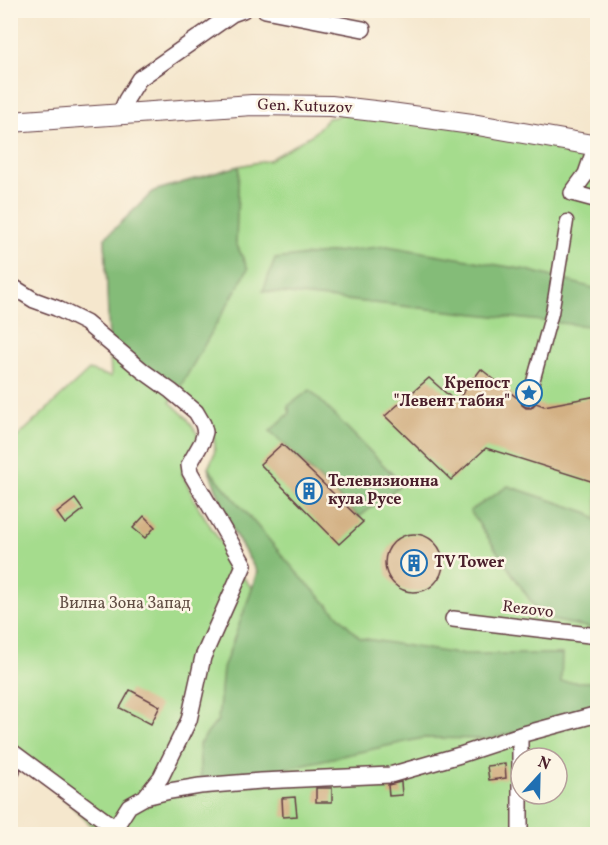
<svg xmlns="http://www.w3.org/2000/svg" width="608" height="845" viewBox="0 0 608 845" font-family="Vollkorn,serif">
  <rect width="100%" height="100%" fill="#fcf5e5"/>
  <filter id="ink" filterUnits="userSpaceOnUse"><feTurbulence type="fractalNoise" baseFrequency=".0167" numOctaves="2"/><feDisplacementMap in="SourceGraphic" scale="12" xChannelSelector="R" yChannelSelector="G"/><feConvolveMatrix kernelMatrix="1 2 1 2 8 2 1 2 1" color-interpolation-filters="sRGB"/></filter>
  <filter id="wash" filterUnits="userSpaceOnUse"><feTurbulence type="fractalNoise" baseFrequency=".008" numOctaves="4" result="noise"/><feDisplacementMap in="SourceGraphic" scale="24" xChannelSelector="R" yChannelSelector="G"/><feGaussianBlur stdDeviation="1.35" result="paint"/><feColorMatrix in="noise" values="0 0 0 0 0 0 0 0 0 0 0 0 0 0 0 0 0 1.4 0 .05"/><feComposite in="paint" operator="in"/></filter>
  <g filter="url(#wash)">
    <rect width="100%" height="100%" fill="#f5e7cd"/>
    <path fill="#a5dc8d" stroke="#787e5c" stroke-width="1.5" fill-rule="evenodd" d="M 351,108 L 597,146 L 597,834 L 100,834 L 11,746 L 11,443 L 89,370 L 111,377 L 105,238 L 154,191 L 239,166 L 269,160 L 313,134 L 328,118 L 335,117 ZM 175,396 C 193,411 220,426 214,454 C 213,458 210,464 208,468 L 233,531 L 257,572 L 252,588 L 241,575 L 197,505 L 182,473 L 198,435 L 187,418 L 170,402 ZM 521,758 L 557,758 L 557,794 L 521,794 Z"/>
    <path fill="#84bc78" stroke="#676e52" stroke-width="1.5" d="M 239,166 L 236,243 L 248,269 L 175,396 L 109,343 L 105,238 L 154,191 Z
      M 387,246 L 527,270 L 597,289 L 597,327 L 263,291 L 275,259 Z
      M 310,390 L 402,484 L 359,517 L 270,431 L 290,413 L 288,406 Z
      M 208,468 L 298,574 L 360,638 L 457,654 L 562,654 L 561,682 L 597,682 L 597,709 L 490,739 L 423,738 L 201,787 L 199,744 L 218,720 L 223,669 L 252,589 L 257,572 L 233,531 Z
      M 508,486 L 589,513 L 597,521 L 597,629 L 542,618 L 470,511 Z"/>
    <g id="blocks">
      <path fill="#d3b184" d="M 481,369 L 516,397 L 520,398 L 522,405 L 526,408 L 531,408 L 536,403 L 544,406 L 597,396 L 597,483 L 486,448 L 451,480 L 385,416 L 429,378 L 456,402 Z
        M 282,444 L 363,522 L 339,544 L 260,464 Z
        M 75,499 L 83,510 L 65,524 L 57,513 Z
        M 144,516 L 155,527 L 145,538 L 133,528 Z
        M385 563a29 29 0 1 1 58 0a29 29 0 1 1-58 0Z
        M 130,690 L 160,706 L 151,724 L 120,708 Z
        M 505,764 L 506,778 L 489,780 L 487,766 Z
        M 401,782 L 402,795 L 389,796 L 388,785 Z
        M 316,788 L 332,788 L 332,802 L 316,802 Z
        M 295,797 L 297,816 L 283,817 L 282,798 Z"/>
    </g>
  </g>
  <g filter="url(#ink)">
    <use href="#blocks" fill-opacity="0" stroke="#643d43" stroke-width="1.5"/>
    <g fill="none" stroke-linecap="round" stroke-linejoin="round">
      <defs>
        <path id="pedestrian" d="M 528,400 L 552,313 L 567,221"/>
        <path id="minor" d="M 265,10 L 363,29
          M 120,114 L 126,100 L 139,79 L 232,14 L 243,10
          M 596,145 L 586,174 L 572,193 L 598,200
          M 10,285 L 34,300 L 56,308 L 86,323 L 143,371 L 171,391 L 196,412 L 203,424 L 205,432 L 202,442 L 189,465 L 190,472 L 244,565 L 203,657 L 189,720 L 161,777 L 145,797 L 129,806 L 115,828 L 11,751
          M 453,619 L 598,636
          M 10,750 L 12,771 L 10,773
          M 145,797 L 170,791 L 200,786 L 261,781 L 390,775 L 460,755 L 520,735 L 598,714
          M 520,834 L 520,735"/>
        <path id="tertiary" d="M 10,122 L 252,105 L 331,106 L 383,112 L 472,124 L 598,146"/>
      </defs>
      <use href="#pedestrian" stroke="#643d43" stroke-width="15"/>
      <use href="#minor" stroke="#643d43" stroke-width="18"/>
      <use href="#tertiary" stroke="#643d43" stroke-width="22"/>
      <use href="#pedestrian" stroke="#fff" stroke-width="12"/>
      <use href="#minor" stroke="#fff" stroke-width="15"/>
      <use href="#tertiary" stroke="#fff" stroke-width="20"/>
    </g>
  </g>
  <defs>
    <symbol id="sight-ring" viewBox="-11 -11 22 22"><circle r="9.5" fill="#fcf5e5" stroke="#1f6fb2" stroke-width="1.5"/><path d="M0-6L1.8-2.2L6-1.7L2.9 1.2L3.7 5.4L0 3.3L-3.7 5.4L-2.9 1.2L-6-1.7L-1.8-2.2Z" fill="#1f6fb2"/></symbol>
    <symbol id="building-ring" viewBox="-11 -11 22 22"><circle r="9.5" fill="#fcf5e5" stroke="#1f6fb2" stroke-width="1.5"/><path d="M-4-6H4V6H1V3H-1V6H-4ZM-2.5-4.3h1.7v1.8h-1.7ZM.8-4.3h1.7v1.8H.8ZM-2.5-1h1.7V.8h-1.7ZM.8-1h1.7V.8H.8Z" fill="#1f6fb2"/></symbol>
  </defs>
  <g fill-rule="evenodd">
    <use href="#sight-ring" x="514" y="378" width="30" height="30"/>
    <use href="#building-ring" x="294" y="476" width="30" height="30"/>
    <use href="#building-ring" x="399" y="548" width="30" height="30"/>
  </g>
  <g text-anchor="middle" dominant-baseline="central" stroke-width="5" stroke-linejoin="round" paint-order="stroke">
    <g font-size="16" fill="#4a1f2b" stroke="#fcf5e5">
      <text transform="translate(305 107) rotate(2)">Gen. Kutuzov</text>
      <text transform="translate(528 610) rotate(7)">Rezovo</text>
    </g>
    <g font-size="16" font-weight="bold" fill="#4a1f2b" stroke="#fcf5e5" text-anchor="start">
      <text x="510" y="384" text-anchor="end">Крепост<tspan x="510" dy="18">"Левент табия"</tspan></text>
      <text x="328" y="482">Телевизионна<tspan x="328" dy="18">кула Русе</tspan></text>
      <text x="434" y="563">TV Tower</text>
    </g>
    <g font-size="16" fill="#614e44" stroke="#fcf5e5">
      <text x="125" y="604">Вилна Зона Запад</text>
    </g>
  </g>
  <rect width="608" height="845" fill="none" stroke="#fcf5e5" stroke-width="36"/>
  <g transform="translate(539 776) rotate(22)"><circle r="28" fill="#fcf5e5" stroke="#b59f9b" stroke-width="1.5"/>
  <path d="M0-4.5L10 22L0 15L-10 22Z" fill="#1f6fb2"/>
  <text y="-9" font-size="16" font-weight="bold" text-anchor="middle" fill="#4a1f2b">N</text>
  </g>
</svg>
